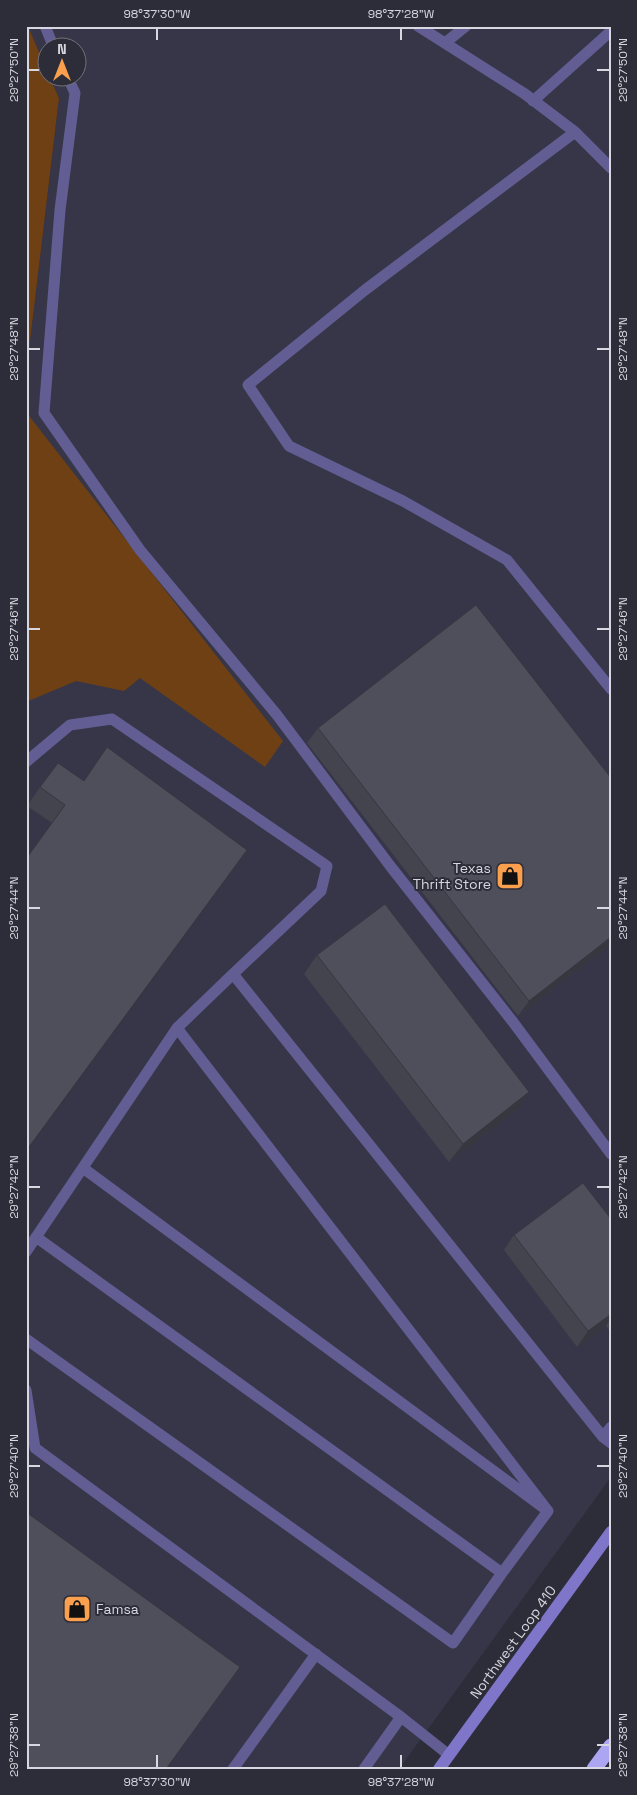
<svg xmlns="http://www.w3.org/2000/svg" width="637" height="1795" viewBox="0 0 637 1795" font-family="'Space Grotesk',sans-serif">
  <rect width="100%" height="100%" fill="#2d2d39"/>
  <path fill="#373648" d="M 28,26 L 611,26 L 611,1477 L 399,1769 L 26,1769 L 26,375 L 59,98 L 50,78 L 78,78 L 78,48 L 48,48 L 47,71 Z"/>
  <path fill="#6e4014" d="M 26,26 L 28,26 L 47,71 L 48,78 L 50,78 L 59,98 L 26,375 Z
    M 26,412 L 283,741 L 265,767 L 140,678 L 124,691 L 76,681 L 26,702 Z"/>
  <g fill="none" stroke-linecap="round" stroke-linejoin="round">
    <path stroke="#625d92" stroke-width="11" d="M 45,26 L 54,48
      M 418,26 L 525,94 L 575,132 L 611,168
      M 445,43 L 466,26
      M 68,78 L 75,93 L 60,210 L 44,413 L 140,550 L 277,715 L 391,867 L 513,1022 L 611,1154
      M 533,101 L 611,31
      M 575,132 L 365,290 L 248,385 L 289,446 L 403,501 L 507,560 L 611,689
      M 26,762 L 70,725 L 112,719 L 327,866 L 321,891 L 233,974
      M 83,1168 L 548,1511 L 502,1573
      M 26,1252 L 177,1028
      M 26,1339 L 453,1643 L 502,1573 L 36,1237
      M 26,1390 L 35,1448 L 401,1717 L 449,1755
      M 603,1437 L 611,1427
      M 548,1511 L 177,1028 L 233,974 L 603,1437 L 611,1443
      M 233,1769 L 316,1654
      M 364,1769 L 401,1717"/>
    <path stroke="#7f76c9" stroke-width="12" d="M 439,1769 L 611,1532"/>
    <path stroke="#aba5f2" stroke-width="15" d="M 594,1769 L 611,1746"/>
  </g>
  <path fill="#44444f" d="M 318,728 L 611,944 L 518,1016 L 307,743 Z
    M 84,781 L 247,850 L 234,869 L 52,823 L 27,806 L 40,787 Z
    M 317,955 L 516,1111 L 449,1162 L 304,974 Z
    M 611,1219 L 611,1332 L 606,1326 L 577,1347 L 504,1250 L 514,1235 Z"/>
  <path fill="#373740" d="M 247,850 L 234,869 L 26,1152 L 26,1151 Z
    M 611,937 L 611,944 L 518,1016 L 529,1001 Z
    M 529,1092 L 516,1111 L 449,1162 L 463,1144 Z
    M 611,1314 L 611,1318 L 606,1326 L 577,1347 L 588,1331 Z"/>
  <path fill="#4f4f5c" stroke="#373740" d="M 476,605 L 611,778 L 611,937 L 529,1001 L 318,728 Z
    M 107,747 L 247,850 L 26,1151 L 26,859 L 65,805 L 40,787 L 58,763 L 84,781 Z
    M 385,904 L 529,1092 L 463,1144 L 317,955 Z
    M 583,1183 L 611,1219 L 611,1314 L 588,1331 L 514,1235 Z
    M 26,1512 L 240,1667 L 166,1769 L 26,1769 Z"/>
  <path fill="none" stroke="#d7d7df" stroke-width="2" d="M 157,28 L 157,40M 401,28 L 401,40M 28,70 L 40,70M 597,70 L 610,70M 28,349 L 40,349M 597,349 L 610,349M 28,629 L 40,629M 597,629 L 610,629M 28,908 L 40,908M 597,908 L 610,908M 28,1187 L 40,1187M 597,1187 L 610,1187M 28,1466 L 40,1466M 597,1466 L 610,1466M 28,1745 L 40,1745M 597,1745 L 610,1745M 157,1755 L 157,1768M 401,1755 L 401,1768"/>
  <defs>
    <symbol id="shop-square" viewBox="-11 -11 22 22"><rect x="-9" y="-9" width="18" height="18" rx="4" fill="#fa9f4e" stroke="#2d2d39"/><path d="M-5-2.5h2.3a2.7 3.5 0 0 1 5.4 0H5L5.5 6h-11ZM-1.5-2.5h3a1.5 2.3 0 0 0-3 0Z" fill="#111"/></symbol>
  </defs>
  <g fill-rule="evenodd">
    <use href="#shop-square" x="494" y="860" width="32" height="32"/>
    <use href="#shop-square" x="61" y="1593" width="32" height="32"/>
  </g>
  <g text-anchor="middle" dominant-baseline="central" stroke-width="4" stroke-linejoin="round" paint-order="stroke">
    <g font-size="14" fill="#d7d7df" stroke="#2d2d39" text-anchor="end">
      <text x="491" y="868">Texas<tspan x="491" dy="16">Thrift Store</tspan></text>
      <text x="96" y="1609" text-anchor="start">Famsa</text>
    </g>
    <g font-size="14" fill="#d7d7df" stroke="#2d2d39">
      <text transform="translate(513 1642) rotate(-54)">Northwest Loop 410</text>
    </g>
  </g>
  <rect width="637" height="1795" fill="none" stroke="#2d2d39" stroke-width="55"/>
  <g transform="translate(62 62)"><circle r="24" fill="#2d2d39" stroke="#71717b"/>
  <path d="M0-4L9 19L0 12L-9 19Z" fill="#fa9f4e"/>
  <text y="-8" font-size="14" font-weight="bold" text-anchor="middle" fill="#d7d7df">N</text>
  </g>
  <rect x="28" y="28" width="582" height="1740" fill="none" stroke="#d7d7df" stroke-width="2"/>
  <g font-size="12" text-anchor="middle" fill="#d7d7df">
    <text x="157" y="18">98°37'30"W</text>
    <text x="401" y="18">98°37'28"W</text>
    <text transform="translate(14 70) rotate(-90)" y="4">29°27'50"N</text>
    <text transform="translate(623 70) rotate(-90)" y="4">29°27'50"N</text>
    <text transform="translate(14 349) rotate(-90)" y="4">29°27'48"N</text>
    <text transform="translate(623 349) rotate(-90)" y="4">29°27'48"N</text>
    <text transform="translate(14 629) rotate(-90)" y="4">29°27'46"N</text>
    <text transform="translate(623 629) rotate(-90)" y="4">29°27'46"N</text>
    <text transform="translate(14 908) rotate(-90)" y="4">29°27'44"N</text>
    <text transform="translate(623 908) rotate(-90)" y="4">29°27'44"N</text>
    <text transform="translate(14 1187) rotate(-90)" y="4">29°27'42"N</text>
    <text transform="translate(623 1187) rotate(-90)" y="4">29°27'42"N</text>
    <text transform="translate(14 1466) rotate(-90)" y="4">29°27'40"N</text>
    <text transform="translate(623 1466) rotate(-90)" y="4">29°27'40"N</text>
    <text transform="translate(14 1745) rotate(-90)" y="4">29°27'38"N</text>
    <text transform="translate(623 1745) rotate(-90)" y="4">29°27'38"N</text>
    <text x="157" y="1786">98°37'30"W</text>
    <text x="401" y="1786">98°37'28"W</text>
  </g>
</svg>
